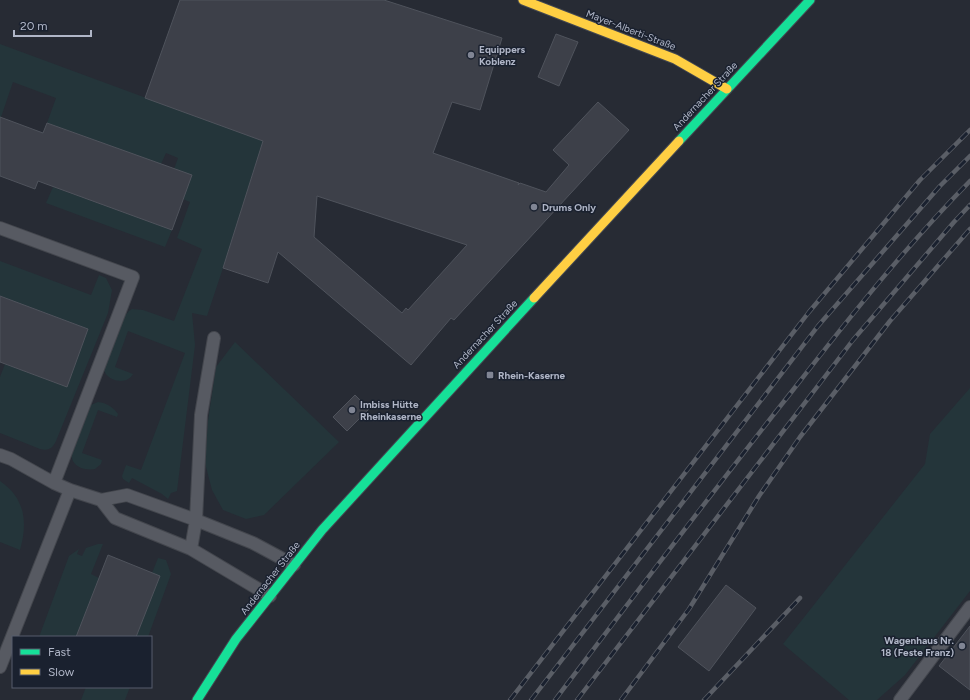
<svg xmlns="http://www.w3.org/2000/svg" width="970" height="700" viewBox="0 0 970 700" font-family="Figtree,sans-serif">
  <rect width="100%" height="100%" fill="#272b34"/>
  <path fill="#24353a" d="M 0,44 L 263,141 L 223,268 L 207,316 L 192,313 L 195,345 L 177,491 L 171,493 L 168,499 L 162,494 L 132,478 L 129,483 L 123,479 L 122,476 L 126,465 L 141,470 L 185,353 L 128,331 L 115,367 L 133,374 C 133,375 129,379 128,379 C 121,384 106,379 104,370 L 122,319 L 129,311 L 132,309 L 143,310 L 174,321 L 202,249 L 177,238 L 190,202 L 183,199 L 174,169 L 178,158 L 166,153 L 161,164 L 47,123 L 56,98 L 13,82 L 0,120 Z
    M 53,187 L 172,230 L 165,247 L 46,203 Z
    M 0,261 L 91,295 L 99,275 L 106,278 L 112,290 L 108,313 L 56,441 C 52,449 48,451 40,449 L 0,433 L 0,377 L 5,364 L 67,387 L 88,329 L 0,296 Z
    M 235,342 L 339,442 L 264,515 L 246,519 L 223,510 L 212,490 L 205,463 L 208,421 L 216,367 Z
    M 970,388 L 970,591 L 905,675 L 877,700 L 849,700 L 783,644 L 925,464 L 930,434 Z
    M 98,402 C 107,403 113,407 118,414 L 117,417 L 98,410 L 82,453 L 102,460 L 101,464 L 95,469 C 85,471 70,466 72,454 L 90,408 L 91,405 Z
    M 0,481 C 25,498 28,522 20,550 L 0,542 Z
    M 98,544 L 103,544 L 91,574 L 99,578 L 76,637 L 39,637 L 69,556 L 79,549 L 77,554 L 82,556 L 86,548 Z
    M 158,558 L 166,560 L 171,574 L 148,637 L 136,637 L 159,576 L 152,573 Z
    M 86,687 L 130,687 L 125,700 L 81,700 Z"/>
  <path fill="#3d4049" stroke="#4f535c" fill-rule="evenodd" d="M 180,0 L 384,0 L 502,38 L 480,110 L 452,102 L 433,153 L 519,183 L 518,185 L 520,183 L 546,192 L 569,165 L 553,150 L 598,102 L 629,130 L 454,320 L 451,318 L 411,365 L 278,252 L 268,283 L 223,268 L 263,141 L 145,98 ZM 317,196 L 467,245 L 408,310 L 406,308 L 402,313 L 314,237 Z
    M 556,34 L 578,42 L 559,86 L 538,77 Z
    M 0,117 L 43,133 L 47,123 L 192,175 L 172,230 L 38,181 L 35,189 L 0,176 Z
    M 0,296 L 88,329 L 67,387 L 0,362 Z
    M 355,395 L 369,409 L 347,431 L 333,417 Z
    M 108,555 L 160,576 L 136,637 L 76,637 Z
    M 726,585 L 756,608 L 709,671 L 678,647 Z
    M 970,626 L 970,690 L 939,666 Z"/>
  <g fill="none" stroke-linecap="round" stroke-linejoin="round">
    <defs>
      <path id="lane" d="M 0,228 L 133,277 L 54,483
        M 0,455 L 11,459 L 54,483 L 70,490 L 101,500 L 127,495 L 196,520 L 253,543 L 294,565
        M 101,500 L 115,518 L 191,549 L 270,596
        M 191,549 L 196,520 L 201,415 L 214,338
        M 0,667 L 70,490
        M 900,700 L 970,607"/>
      <path id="fast" d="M 679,141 L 810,0
        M 197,700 L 236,639 L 322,530 L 534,298"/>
      <path id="slow" d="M 523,0 L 675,59 L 727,89
        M 534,298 L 679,141"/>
    </defs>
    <use href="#lane" stroke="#43464d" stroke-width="14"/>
    <use href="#fast" stroke="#444851" stroke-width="11"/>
    <use href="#slow" stroke="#444851" stroke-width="11"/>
    <use href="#lane" stroke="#575a62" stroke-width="12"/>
    <use href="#fast" stroke="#16e098" stroke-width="9"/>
    <use href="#slow" stroke="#ffcf43" stroke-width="9"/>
    <defs>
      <path id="rail" d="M 510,700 L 809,312 L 920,180 L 970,130
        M 531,700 L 818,326 L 940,186 L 970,156
        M 555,700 C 634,596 712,492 793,390 C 849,318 906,246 970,181
        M 577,700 L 853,340 L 954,222 L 970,205
        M 621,700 L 689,609 L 759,496 L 800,437 L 890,321 L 970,229
        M 704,700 L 800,598"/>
    </defs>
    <use href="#rail" stroke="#5a5e66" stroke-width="4.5"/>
    <use href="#rail" stroke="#1a212f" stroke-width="3" stroke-dasharray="9" stroke-linecap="butt"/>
  </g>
  <g fill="#808594" stroke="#1a212f" stroke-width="1.5">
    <circle cx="471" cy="55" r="4"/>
    <circle cx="534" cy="207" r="4"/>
    <rect x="486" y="371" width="8" height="8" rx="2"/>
    <circle cx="352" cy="410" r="4"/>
    <circle cx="962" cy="646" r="4"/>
  </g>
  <g text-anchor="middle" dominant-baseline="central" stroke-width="3" stroke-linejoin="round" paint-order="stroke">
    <g font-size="10" fill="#b0b6c7" stroke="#1a212f">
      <text transform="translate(631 30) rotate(21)">Mayer-Alberti-Straße</text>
      <text transform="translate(705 96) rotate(-47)">Andernacher Straße</text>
      <text transform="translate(485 334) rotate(-47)">Andernacher Straße</text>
      <text transform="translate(270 578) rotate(-52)">Andernacher Straße</text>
    </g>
    <g font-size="10" font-weight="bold" fill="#b0b6c7" stroke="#1a212f" text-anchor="start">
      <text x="479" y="49">Equippers<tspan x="479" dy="12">Koblenz</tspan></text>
      <text x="542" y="207">Drums Only</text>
      <text x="498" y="375">Rhein-Kaserne</text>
      <text x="360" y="404">Imbiss Hütte<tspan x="360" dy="12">Rheinkaserne</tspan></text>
      <text x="954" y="640" text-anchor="end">Wagenhaus Nr.<tspan x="954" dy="12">18 (Feste Franz)</tspan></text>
    </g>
  </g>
  <rect x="12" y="636" width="140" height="52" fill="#1a212f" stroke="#565d6c"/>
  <rect x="20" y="649" width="20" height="6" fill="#16e098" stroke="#565d6c"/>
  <text x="48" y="656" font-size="12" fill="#b0b6c7">Fast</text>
  <rect x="20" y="669" width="20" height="6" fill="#ffcf43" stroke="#565d6c"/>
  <text x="48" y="676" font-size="12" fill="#b0b6c7">Slow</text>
  <path d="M14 30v6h77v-6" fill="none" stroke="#b0b6c7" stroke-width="2"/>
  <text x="20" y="30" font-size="12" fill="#b0b6c7" stroke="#1a212f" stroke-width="3" paint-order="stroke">20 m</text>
</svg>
